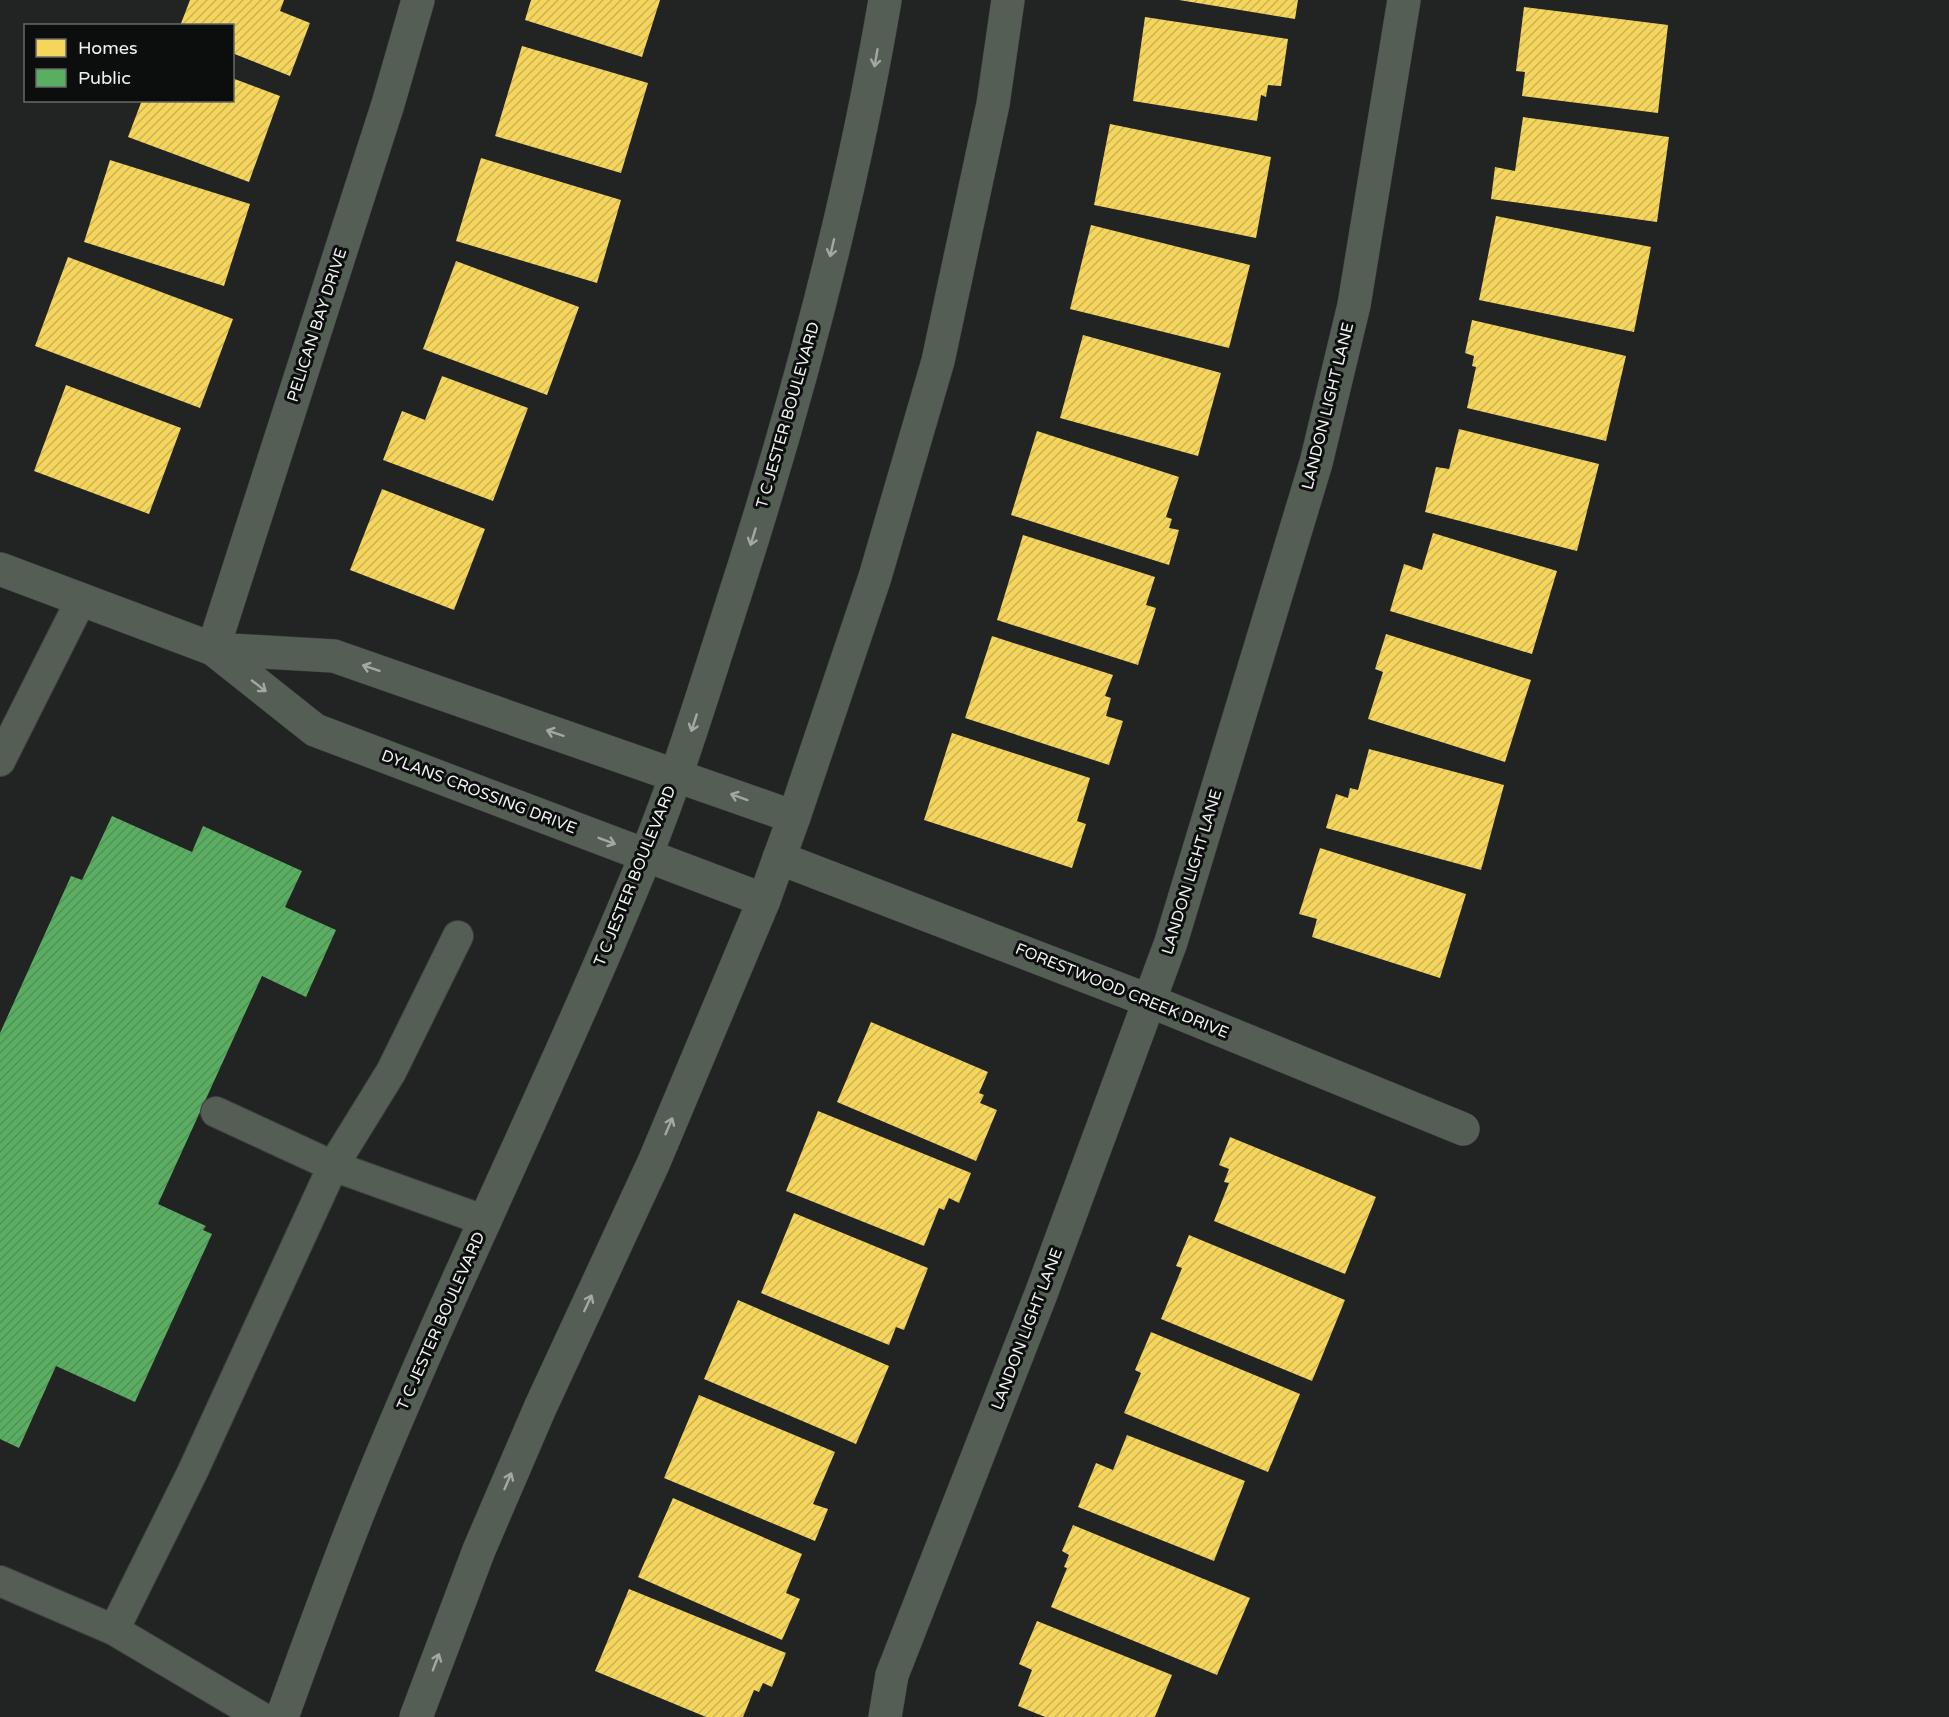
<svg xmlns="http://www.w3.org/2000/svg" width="1949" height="1717" viewBox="0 0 1949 1717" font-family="'Varela Round',sans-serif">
  <defs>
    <pattern id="homes-hatch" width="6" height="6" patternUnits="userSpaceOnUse" patternTransform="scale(1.5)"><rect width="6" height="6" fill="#f6d55c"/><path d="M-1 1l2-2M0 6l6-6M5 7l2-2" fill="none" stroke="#cab257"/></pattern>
    <pattern id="public-hatch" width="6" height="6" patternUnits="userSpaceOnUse" patternTransform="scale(1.5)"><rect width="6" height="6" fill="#5aae61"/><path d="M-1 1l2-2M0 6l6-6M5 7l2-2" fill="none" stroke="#55905a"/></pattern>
  </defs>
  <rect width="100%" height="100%" fill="#222423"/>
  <path fill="url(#homes-hatch)" d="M 190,0 L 284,0 L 280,11 L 310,23 L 290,76 L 232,53 L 232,26 L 180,26 Z
    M 531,0 L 660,0 L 642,57 L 525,20 Z
    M 1179,0 L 1298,0 L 1295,19 Z
    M 1524,7 L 1668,25 L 1658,113 L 1522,96 L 1525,72 L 1516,71 Z
    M 1145,17 L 1288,39 L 1281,86 L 1268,85 L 1266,97 L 1261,95 L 1257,121 L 1133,101 Z
    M 522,46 L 648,83 L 621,173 L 495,136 Z
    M 232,78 L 280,96 L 249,182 L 128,137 L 142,100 L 232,100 Z
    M 1523,117 L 1669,137 L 1657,222 L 1491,199 L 1495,167 L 1515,171 Z
    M 1110,124 L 1271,157 L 1256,238 L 1094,205 Z
    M 481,158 L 621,200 L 597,283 L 456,241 Z
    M 110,160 L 250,204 L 224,286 L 84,242 Z
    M 1496,216 L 1651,247 L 1634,332 L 1479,300 Z
    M 1091,225 L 1250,265 L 1229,348 L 1070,309 Z
    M 68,257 L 233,319 L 200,408 L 35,346 Z
    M 456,261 L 579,307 L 547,395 L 423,349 Z
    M 1472,320 L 1626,356 L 1606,441 L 1467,408 L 1476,367 L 1472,366 L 1474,356 L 1465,353 Z
    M 1083,335 L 1221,373 L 1198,456 L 1060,418 Z
    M 442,376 L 528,408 L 493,501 L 383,460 L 402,411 L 425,420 Z
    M 66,385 L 181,428 L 149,514 L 34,471 Z
    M 1459,429 L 1599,464 L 1577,551 L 1425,512 L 1436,467 L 1449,469 Z
    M 1037,431 L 1179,477 L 1166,517 L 1172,519 L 1169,528 L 1179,530 L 1169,565 L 1011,515 Z
    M 382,489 L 485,529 L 454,610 L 350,570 Z
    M 1433,533 L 1557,571 L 1532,654 L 1390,611 L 1404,564 L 1422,570 Z
    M 1023,535 L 1155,577 L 1146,605 L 1156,608 L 1138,665 L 997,620 Z
    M 1386,634 L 1531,680 L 1505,762 L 1368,719 L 1383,672 L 1375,669 Z
    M 992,636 L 1113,675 L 1105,696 L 1111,698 L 1106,716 L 1123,721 L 1109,765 L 965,718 Z
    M 952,733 L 1090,778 L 1077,821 L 1086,824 L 1072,868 L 924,820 Z
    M 1369,749 L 1504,785 L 1481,870 L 1326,828 L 1336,794 L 1348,798 L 1350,788 L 1358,790 Z
    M 1320,848 L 1466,894 L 1440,978 L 1312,937 L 1317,919 L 1299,914 Z
    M 871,1022 L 988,1072 L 979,1093 L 984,1095 L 980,1103 L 997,1110 L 976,1161 L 837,1102 Z
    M 818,1111 L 971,1173 L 959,1203 L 949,1198 L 944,1210 L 939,1208 L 924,1246 L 786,1191 Z
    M 1230,1137 L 1376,1197 L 1345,1274 L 1214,1221 L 1229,1183 L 1224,1182 L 1229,1169 L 1219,1165 Z
    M 794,1213 L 928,1268 L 904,1330 L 896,1327 L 889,1345 L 761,1293 Z
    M 1189,1235 L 1345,1300 L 1312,1381 L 1161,1319 L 1182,1268 L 1176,1266 Z
    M 738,1300 L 889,1366 L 856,1444 L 704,1379 Z
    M 1151,1332 L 1300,1394 L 1268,1472 L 1124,1413 L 1141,1373 L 1135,1370 Z
    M 699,1395 L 835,1452 L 813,1504 L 828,1509 L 815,1541 L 664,1478 Z
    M 1127,1435 L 1245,1481 L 1214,1561 L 1078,1507 L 1096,1463 L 1113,1470 Z
    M 673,1498 L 802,1554 L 786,1593 L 800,1599 L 782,1640 L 638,1577 Z
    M 1073,1525 L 1250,1598 L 1217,1675 L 1051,1607 L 1067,1568 L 1064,1567 L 1069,1555 L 1062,1551 Z
    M 629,1589 L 786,1653 L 772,1687 L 763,1683 L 759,1692 L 754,1690 L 743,1717 L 706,1717 L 595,1671 Z
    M 1037,1621 L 1172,1675 L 1155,1717 L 1045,1717 L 1018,1706 L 1032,1670 L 1019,1664 Z"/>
  <path fill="url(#public-hatch)" d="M 112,816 L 192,852 L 203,826 L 302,871 L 285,907 L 336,930 L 306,997 L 262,976 L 158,1204 L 206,1226 L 203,1230 L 212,1234 L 135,1402 L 56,1366 L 19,1448 L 0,1439 L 0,1033 L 71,876 L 82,880 Z"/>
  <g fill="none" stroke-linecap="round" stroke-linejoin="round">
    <defs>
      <path id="service" d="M 0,761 L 81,600
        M 216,1112 L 333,1166 L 391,1072 L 458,936
        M 0,1581 L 114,1630 L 261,1717
        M 114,1630 L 192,1473 L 333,1166 L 486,1221"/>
      <path id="minor" d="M 0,569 L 213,649 L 315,730 L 764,900
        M 213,649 L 388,104 L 418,0
        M 213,649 L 334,656 L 794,817
        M 779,858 L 1150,1001 L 1463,1129
        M 885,1717 L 892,1675 L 1041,1294 L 1171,942 L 1316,463 L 1354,305 L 1404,0"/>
      <path id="tertiary" d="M 282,1717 C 307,1648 332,1579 359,1511 C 448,1289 556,1076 646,855 C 678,776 703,694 729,613 C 794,413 850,207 885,0
        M 416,1717 L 479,1550 L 540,1408 L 654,1162 L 764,900 L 794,817 L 875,577 L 938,361 L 993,104 L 1008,0"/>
    </defs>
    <use href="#service" stroke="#3f4140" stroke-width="32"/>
    <use href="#minor" stroke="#3f4140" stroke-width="34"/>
    <use href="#tertiary" stroke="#3f4140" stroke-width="34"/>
    <use href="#service" stroke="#545e55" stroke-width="30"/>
    <use href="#minor" stroke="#545e55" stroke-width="33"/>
    <use href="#tertiary" stroke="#545e55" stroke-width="33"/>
  </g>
  <defs><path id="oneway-shaft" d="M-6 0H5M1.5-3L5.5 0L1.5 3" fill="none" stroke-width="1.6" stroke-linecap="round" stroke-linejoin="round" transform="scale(1.5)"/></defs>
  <g stroke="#a2a8a3">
    <use href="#oneway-shaft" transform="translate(876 58) rotate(100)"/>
    <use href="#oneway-shaft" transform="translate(832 248) rotate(103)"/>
    <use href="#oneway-shaft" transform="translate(753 537) rotate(107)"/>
    <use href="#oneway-shaft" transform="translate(371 668) rotate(-161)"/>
    <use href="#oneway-shaft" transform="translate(259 686) rotate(38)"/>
    <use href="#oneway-shaft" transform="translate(694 723) rotate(108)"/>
    <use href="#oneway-shaft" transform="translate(555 733) rotate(-161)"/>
    <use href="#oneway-shaft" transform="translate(739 797) rotate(-160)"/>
    <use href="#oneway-shaft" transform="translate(607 841) rotate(21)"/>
    <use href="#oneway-shaft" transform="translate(669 1126) rotate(-67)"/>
    <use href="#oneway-shaft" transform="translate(588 1303) rotate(-65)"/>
    <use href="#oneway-shaft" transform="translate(508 1481) rotate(-67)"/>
    <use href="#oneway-shaft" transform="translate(436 1662) rotate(-69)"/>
  </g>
  <g text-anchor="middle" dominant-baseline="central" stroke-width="6" stroke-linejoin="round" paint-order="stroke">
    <g font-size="16" fill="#eff2f1" stroke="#0c0e0d">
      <text transform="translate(317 325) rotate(-72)">PELICAN BAY DRIVE</text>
      <text transform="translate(1328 406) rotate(-76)">LANDON LIGHT LANE</text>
      <text transform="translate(788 415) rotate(-74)">T C JESTER BOULEVARD</text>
      <text transform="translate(479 792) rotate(21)">DYLANS CROSSING DRIVE</text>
      <text transform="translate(1192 872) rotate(-73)">LANDON LIGHT LANE</text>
      <text transform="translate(635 876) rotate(-68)">T C JESTER BOULEVARD</text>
      <text transform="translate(1122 991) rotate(22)">FORESTWOOD CREEK DRIVE</text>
      <text transform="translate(441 1321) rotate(-66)">T C JESTER BOULEVARD</text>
      <text transform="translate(1027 1329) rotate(-69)">LANDON LIGHT LANE</text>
    </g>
  </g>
  <rect x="24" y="24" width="210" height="78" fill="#0c0e0d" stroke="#676968" stroke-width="1.5"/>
  <rect x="36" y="39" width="30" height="18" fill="#f6d55c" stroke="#676968" stroke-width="1.5"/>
  <text x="78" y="54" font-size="18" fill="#eff2f1">Homes</text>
  <rect x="36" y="69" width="30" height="18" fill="#5aae61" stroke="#676968" stroke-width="1.5"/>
  <text x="78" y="84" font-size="18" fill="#eff2f1">Public</text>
</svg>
